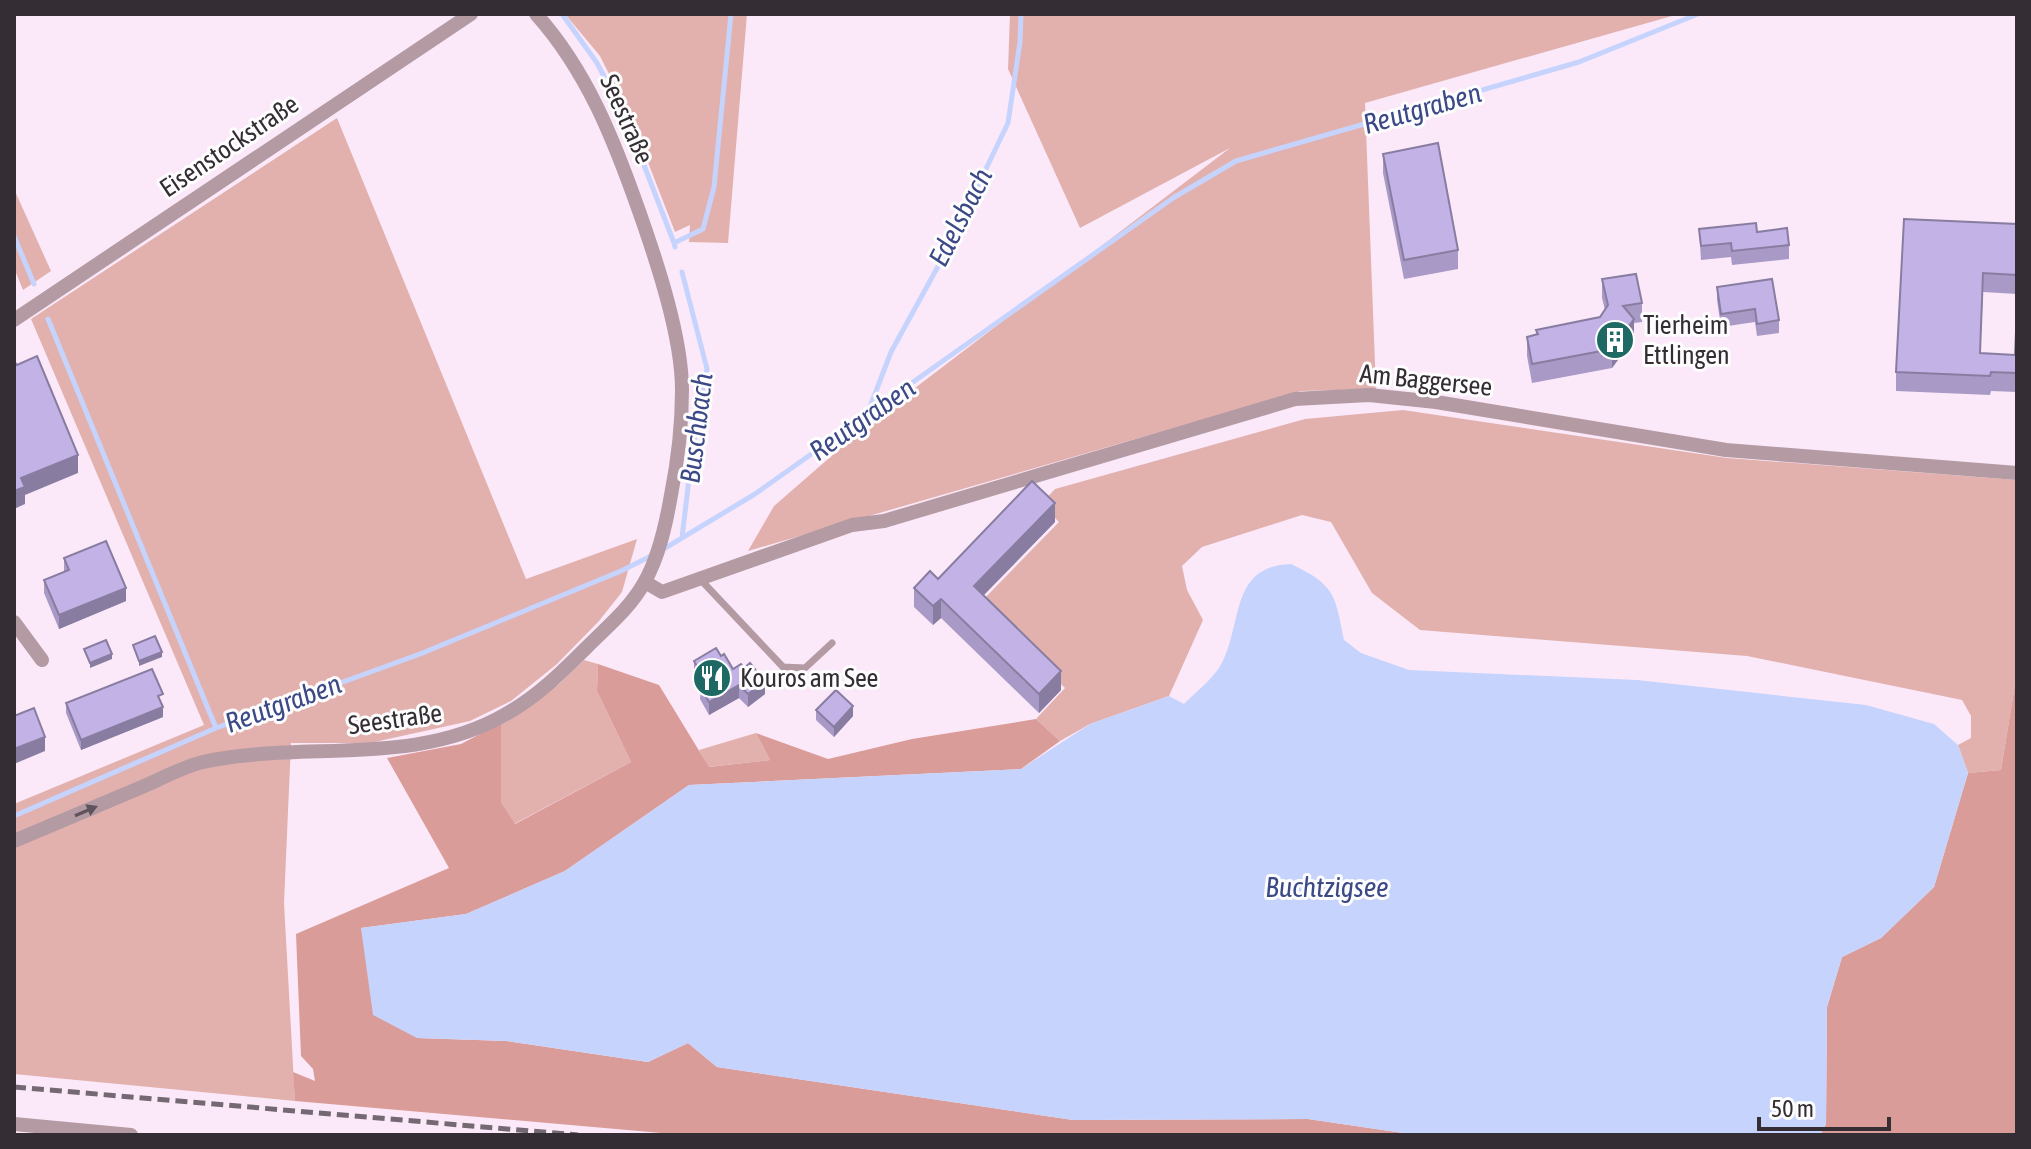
<svg xmlns="http://www.w3.org/2000/svg" width="2031" height="1149" viewBox="0 0 2031 1149" font-family="'Asap Condensed',sans-serif">
  <rect width="100%" height="100%" fill="#fbe9fa"/>
  <path fill="#e2b1ae" d="M 565,14 L 747,14 L 728,243 L 689,242 L 690,225 L 675,232 L 630,116 L 600,56 Z
    M 1010,14 L 1679,14 L 1365,103 L 1376,389 L 1301,391 L 748,551 L 774,506 L 873,420 L 1230,148 L 1080,228 L 1008,69 Z
    M 337,118 L 526,579 L 637,539 L 622,592 L 599,621 L 557,664 L 511,701 L 470,721 L 370,743 L 291,743 L 284,903 L 295,1101 L 14,1074 L 14,804 L 204,725 L 31,319 Z
    M 14,189 L 51,271 L 23,290 L 14,268 Z
    M 1403,410 L 1727,458 L 2017,480 L 2017,672 L 2001,770 L 1968,773 L 1958,745 L 1971,738 L 1971,716 L 1962,700 L 1747,656 L 1420,630 L 1372,593 L 1331,522 L 1302,515 L 1202,547 L 1182,566 L 1187,590 L 1203,620 L 1169,696 L 1090,724 L 1060,741 L 1036,719 L 1065,688 L 979,604 L 1059,522 L 1041,504 L 1055,489 L 1305,419 Z
    M 584,660 L 598,664 L 597,691 L 631,762 L 514,824 L 501,802 L 501,723 L 559,684 Z
    M 756,733 L 770,760 L 708,767 L 699,750 Z"/>
  <path fill="#da9c98" d="M 598,664 L 659,685 L 709,767 L 770,760 L 756,733 L 828,759 L 912,739 L 1036,719 L 1060,741 L 1021,769 L 689,785 L 565,871 L 466,914 L 361,928 L 417,1038 L 507,1041 L 648,1062 L 688,1043 L 717,1067 L 1073,1120 L 1308,1119 L 1417,1135 L 684,1135 L 295,1101 L 293,1072 L 315,1081 L 313,1069 L 301,1056 L 296,934 L 449,868 L 387,758 L 461,744 L 501,723 L 501,802 L 515,824 L 631,762 L 597,691 Z
    M 2017,672 L 2017,1135 L 1820,1135 L 1826,1124 L 1827,1007 L 1842,957 L 1881,938 L 1934,887 L 1968,773 L 2001,770 Z"/>
  <path fill="#c6d3fc" d="M 1291,564 C 1335,585 1335,594 1344,640 L 1361,653 L 1409,670 L 1637,680 L 1866,705 L 1934,724 L 1958,745 L 1968,773 L 1934,887 L 1881,938 L 1842,957 L 1827,1007 L 1826,1124 L 1820,1135 L 1417,1135 L 1308,1119 L 1073,1120 L 717,1067 L 688,1043 L 648,1062 L 507,1041 L 417,1038 L 373,1015 L 361,928 L 466,914 L 565,871 L 689,785 L 1021,769 L 1090,724 L 1169,696 L 1184,704 C 1195,693 1210,681 1219,668 C 1244,628 1227,566 1291,564 Z"/>
  <g fill="none" stroke-linecap="round" stroke-linejoin="round">
    <path stroke="#c6d3fc" stroke-width="5" d="M 562,14 L 597,63 L 625,116 L 674,243
      M 14,236 L 34,284
      M 675,247 L 674,243 L 703,229 L 714,187 L 731,14
      M 48,319 L 216,728
      M 868,412 L 891,352 L 947,250 L 1008,123 L 1020,42 L 1021,14
      M 682,538 L 692,453 L 707,369 L 682,272
      M 662,550 L 755,494 L 1173,198 L 1236,161 L 1579,62 L 1698,14
      M 14,816 L 216,728 L 420,654 L 621,571 L 653,555"/>
    <path stroke="#b49aa3" stroke-width="7" d="M 700,579 L 783,667 L 805,668 L 832,643"/>
    <path stroke="#b49aa3" stroke-width="14" d="M 14,320 L 471,14
      M 645,582 L 662,592 L 852,525 L 884,521 L 1295,399 L 1369,395 L 1436,402 L 1726,450 L 2017,473
      M 14,622 L 42,660
      M 14,841 C 57,823 99,805 142,787 C 161,779 182,767 203,762 C 303,740 413,768 506,714 C 537,697 563,671 587,647 C 607,627 630,608 644,583 C 659,557 666,524 671,495 C 678,460 682,426 682,390 C 682,337 657,262 639,211 C 614,140 587,71 536,14
      M 14,1124 L 131,1135"/>
    <path stroke="#746973" stroke-width="5" stroke-dasharray="12 6" stroke-linecap="butt" d="M 14,1087 L 578,1135"/>
  </g>
  <path fill="#a899c6" d="M 1383,154 L 1458,250 L 1458,269 L 1404,279 L 1383,173 Z
    M 2017,224 L 2017,294 L 1983,292 L 1980,353 L 2015,355 L 2017,308 L 2017,392 L 1991,391 L 1990,395 L 1896,391 L 1896,372 Z
    M 1699,229 L 1757,232 L 1789,245 L 1789,259 L 1732,265 L 1731,257 L 1701,260 Z
    M 1602,279 L 1642,303 L 1642,322 L 1634,323 L 1634,338 L 1612,368 L 1532,383 L 1527,356 L 1527,337 L 1536,335 L 1536,330 L 1600,317 L 1605,310 L 1602,298 Z
    M 1717,287 L 1779,320 L 1779,333 L 1757,336 L 1755,322 L 1721,327 L 1717,300 Z
    M 1055,522 L 984,595 L 1061,690 L 1039,713 L 941,618 L 933,625 L 914,607 L 914,588 L 938,579 Z
    M 64,558 L 126,601 L 59,629 L 44,593 L 44,580 L 64,572 Z
    M 721,656 L 733,669 L 765,694 L 748,707 L 739,698 L 709,715 L 700,699 L 701,686 L 694,673 L 694,661 Z
    M 66,703 L 163,704 L 163,717 L 81,750 L 66,713 Z
    M 816,710 L 853,716 L 834,737 L 816,720 Z"/>
  <path fill="#887da1" d="M 1634,319 L 1634,338 L 1612,368 L 1612,349 Z
    M 78,455 L 78,473 L 25,495 L 25,504 L 14,509 L 14,491 L 21,478 Z
    M 1055,503 L 1055,522 L 974,605 L 974,586 Z
    M 126,588 L 126,601 L 59,629 L 59,615 Z
    M 941,599 L 941,618 L 933,625 L 933,606 Z
    M 162,652 L 162,657 L 139,666 L 139,661 Z
    M 112,654 L 112,659 L 90,668 L 90,663 Z
    M 1061,671 L 1061,690 L 1039,713 L 1039,694 Z
    M 765,682 L 765,694 L 748,707 L 748,694 Z
    M 739,685 L 739,698 L 709,715 L 709,702 Z
    M 853,706 L 853,716 L 834,737 L 834,727 Z
    M 163,707 L 163,717 L 81,750 L 81,740 Z
    M 45,737 L 45,751 L 14,764 L 14,749 Z"/>
  <path fill="#c3b2e6" stroke="#887da1" stroke-width="2" d="M 1438,143 L 1458,250 L 1404,260 L 1383,154 Z
    M 1904,219 L 2017,224 L 2017,275 L 1983,273 L 1980,353 L 2015,355 L 2017,308 L 2017,373 L 1991,372 L 1990,376 L 1896,372 Z
    M 1756,223 L 1757,232 L 1787,228 L 1789,245 L 1732,251 L 1731,243 L 1701,246 L 1699,229 Z
    M 1636,274 L 1642,303 L 1623,306 L 1634,319 L 1612,349 L 1532,364 L 1527,337 L 1538,334 L 1536,330 L 1600,317 L 1608,305 L 1602,279 Z
    M 1772,279 L 1779,320 L 1757,324 L 1755,309 L 1721,314 L 1717,287 Z
    M 37,356 L 78,455 L 21,478 L 25,487 L 14,491 L 14,361 L 17,365 Z
    M 1032,481 L 1055,503 L 974,586 L 1061,671 L 1039,694 L 941,599 L 933,606 L 914,588 L 930,571 L 938,579 Z
    M 106,541 L 126,588 L 59,615 L 44,580 L 69,570 L 64,558 Z
    M 155,636 L 162,652 L 139,661 L 133,645 Z
    M 106,640 L 112,654 L 90,663 L 84,649 Z
    M 716,648 L 721,656 L 724,654 L 733,669 L 741,664 L 744,668 L 750,663 L 765,682 L 748,694 L 739,685 L 709,702 L 700,687 L 707,684 L 694,661 Z
    M 152,669 L 163,694 L 158,696 L 163,707 L 81,740 L 66,703 Z
    M 836,690 L 853,706 L 834,727 L 816,710 Z
    M 34,708 L 45,737 L 14,749 L 14,716 Z"/>
  <defs><path id="oneway-solid" d="M-6-.8H1V-3.2L6.5 0L1 3.2V.8H-6Z" transform="scale(2)"/></defs>
  <use fill="#61535b" href="#oneway-solid" transform="translate(86 811) rotate(-23)"/>
  <defs>
    <symbol id="building-disc" viewBox="-11 -11 22 22"><circle r="9.5" fill="#1e6964" stroke="#fdfdfd"/><path d="M-4-6H4V6H1V3H-1V6H-4ZM-2.5-4.3h1.7v1.8h-1.7ZM.8-4.3h1.7v1.8H.8ZM-2.5-1h1.7V.8h-1.7ZM.8-1h1.7V.8H.8Z" fill="#fff"/></symbol>
    <symbol id="restaurant-disc" viewBox="-11 -11 22 22"><circle r="9.5" fill="#1e6964" stroke="#fdfdfd"/><path d="M-5-6h1v4h1v-4h1v4h1v-4h1v5L-1.5 .5V6h-2V.5L-5-1ZM5-6V6H3V1.5H1.5Q1.5-4 5-6Z" fill="#fff"/></symbol>
  </defs>
  <g fill-rule="evenodd">
    <use href="#building-disc" x="1593" y="318" width="44" height="44"/>
    <use href="#restaurant-disc" x="690" y="656" width="44" height="44"/>
  </g>
  <g text-anchor="middle" dominant-baseline="central" stroke-width="6" stroke-linejoin="round" paint-order="stroke">
    <g font-size="26" fill="#342d34" stroke="#fdfdfd">
      <text transform="translate(627 119) rotate(66)">Seestraße</text>
      <text transform="translate(229 146) rotate(-34)">Eisenstockstraße</text>
      <text transform="translate(1426 380) rotate(6)">Am Baggersee</text>
      <text transform="translate(395 719) rotate(-8)">Seestraße</text>
    </g>
    <g font-size="26" fill="#342d34" stroke="#fdfdfd" text-anchor="start">
      <text x="1643" y="325">Tierheim<tspan x="1643" dy="30">Ettlingen</tspan></text>
      <text x="740" y="678">Kouros am See</text>
    </g>
    <g font-size="28" font-style="italic" fill="#3b4987" stroke="#fdfdfd">
      <text transform="translate(1422 108) rotate(-16)">Reutgraben</text>
      <text transform="translate(960 217) rotate(-63)">Edelsbach</text>
      <text transform="translate(862 419) rotate(-35)">Reutgraben</text>
      <text transform="translate(696 428) rotate(-83)">Buschbach</text>
      <text transform="translate(283 703) rotate(-20)">Reutgraben</text>
      <text x="1327" y="887">Buchtzigsee</text>
    </g>
  </g>
  <rect width="2031" height="1149" fill="none" stroke="#342d34" stroke-width="32"/>
  <path d="M1759 1117v12h130v-12" fill="none" stroke="#342d34" stroke-width="4"/>
  <text x="1771" y="1117" font-size="24" fill="#342d34" stroke="#fdfdfd" stroke-width="6" paint-order="stroke">50 m</text>
</svg>
